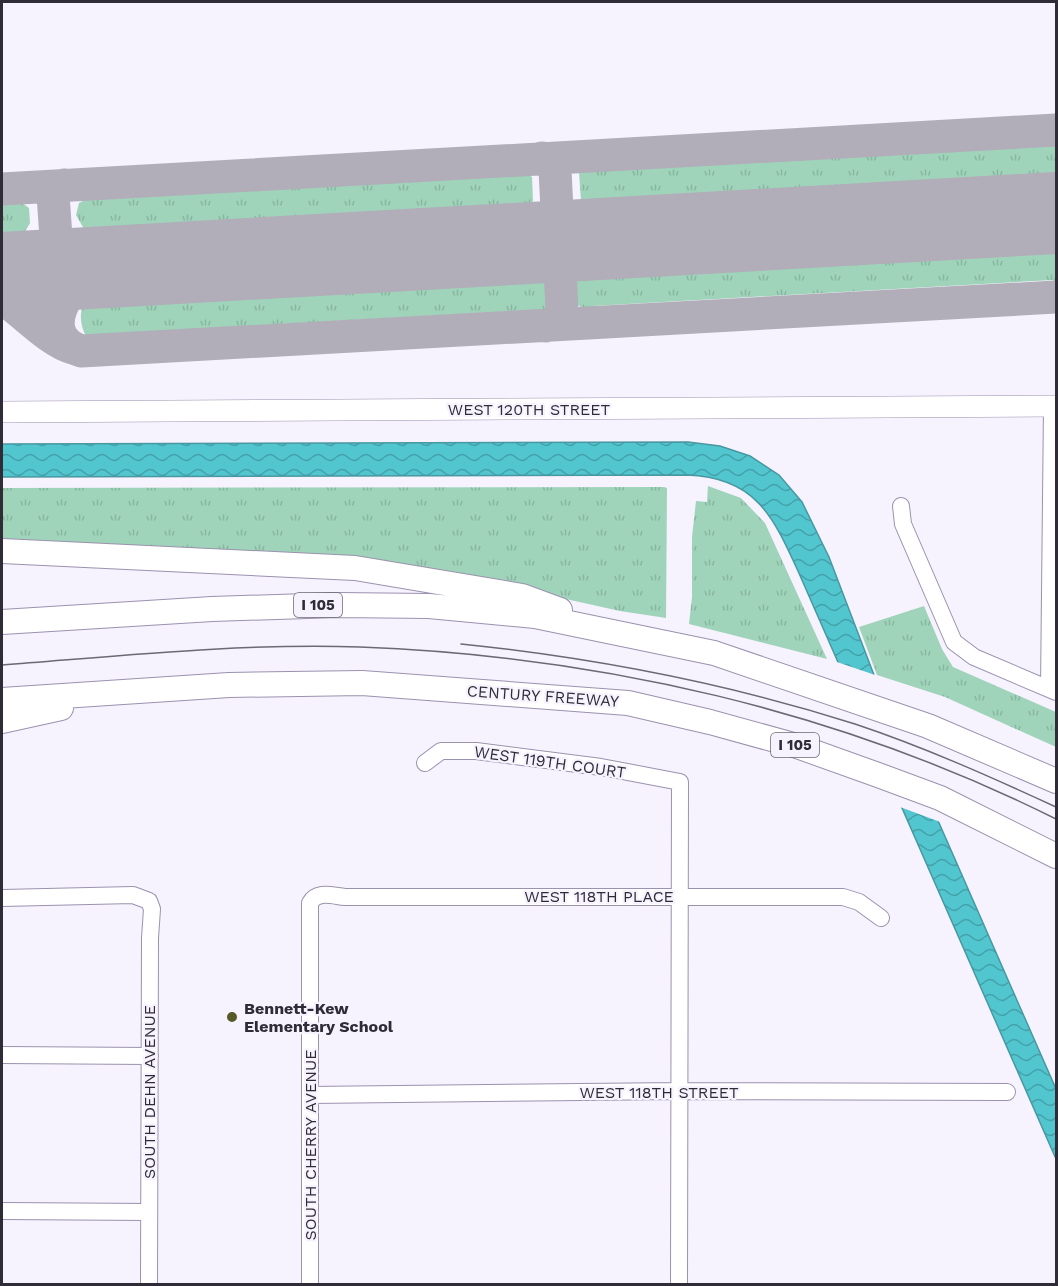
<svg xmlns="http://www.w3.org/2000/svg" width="1058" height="1286" viewBox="0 0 1058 1286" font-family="'Work Sans',sans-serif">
  <defs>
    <pattern id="grass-tufts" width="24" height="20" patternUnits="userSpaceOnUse" patternTransform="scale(1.5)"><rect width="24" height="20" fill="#9fd4ba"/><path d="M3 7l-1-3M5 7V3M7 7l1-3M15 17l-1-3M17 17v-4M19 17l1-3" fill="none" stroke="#89b6a0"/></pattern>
    <pattern id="water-waves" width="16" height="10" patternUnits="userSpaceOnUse" patternTransform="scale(1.5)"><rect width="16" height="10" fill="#52c6cf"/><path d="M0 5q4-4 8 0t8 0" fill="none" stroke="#44a1a9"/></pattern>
  </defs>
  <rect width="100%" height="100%" fill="#f6f2fe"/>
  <path fill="url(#grass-tufts)" d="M 1056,141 L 1056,178 L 591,204 L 581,201 L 579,172 L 589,167 Z
    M 515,172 L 524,172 L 532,177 L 533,201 L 525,208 L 100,232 L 84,229 L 76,215 L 79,203 L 93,196 Z
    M 2,201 L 19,201 L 29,208 L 30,223 L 23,235 L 2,238 Z
    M 1056,247 L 1056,284 L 1053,280 L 593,306 L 592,310 C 570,310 564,281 579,268 L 582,268 L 583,274 Z
    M 536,269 L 550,275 L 552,300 L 548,310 L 533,314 L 532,310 L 103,334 L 103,338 L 86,336 C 79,324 79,308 87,297 L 100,294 L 101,301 L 536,276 Z
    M 708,486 L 741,498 L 765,523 L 827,659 L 689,624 L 692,597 L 692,537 L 696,501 L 707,502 Z
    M 664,487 L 667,488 L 666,618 L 620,611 L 484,581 L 2,540 L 2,488 Z
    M 924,606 L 942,649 L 953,667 L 1056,712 L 1056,747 L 945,697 L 877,675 L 859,627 Z"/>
  <path fill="url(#water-waves)" stroke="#4898a1" stroke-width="1.5" d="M 688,442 L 720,446 L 750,456 L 779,475 L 802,502 L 829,557 L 874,675 L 1056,1089 L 1056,1159 L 798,571 C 773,516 755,477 687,475 L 2,477 L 2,444 Z"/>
  <path fill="#f6f2fe" d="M 834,661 L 878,676 L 943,823 L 900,807 Z"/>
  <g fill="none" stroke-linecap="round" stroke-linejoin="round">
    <path stroke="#b1adb9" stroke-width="33" d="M 542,158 L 552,163 L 555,170 L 562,310 L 557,321 L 546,326
      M 64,185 L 53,195 L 57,251 L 76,265 L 103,268 C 69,278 34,335 81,351 L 1056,297
      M 2,189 L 1056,130
      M 557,205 C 558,226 571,234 589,240
      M 1044,214 L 1056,211
      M 530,243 L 548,249 L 560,266
      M 25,272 L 45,263 L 55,242
      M 2,298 C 23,312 50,342 73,348"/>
    <path stroke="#b1adb9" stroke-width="82" d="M 2,273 L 1056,213"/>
    <defs>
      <path id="minor" d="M 901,506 L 903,524 L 954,642 L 974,657 L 1056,692
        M 1049,688 L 1052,406
        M 425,763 L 441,751 L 476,751 L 601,767 L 680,782 L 679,1284
        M 2,898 L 133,895 L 149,901 L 152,909 L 150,938 L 149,1284
        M 2,1055 L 150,1056
        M 310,1095 L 679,1091 L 1007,1092
        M 2,1211 L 149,1212
        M 310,1284 L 310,903 C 317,890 333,896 345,897 L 843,897 L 859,902 L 881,918"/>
      <path id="major" d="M 2,412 L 1056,406"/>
      <path id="highway" d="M 2,551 L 355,568 L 522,596 L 560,610
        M 2,622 L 212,609 L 338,605 L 429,606 L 535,616 L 714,653 L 928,726 L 1056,781
        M 2,700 L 229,685 L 362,683 L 628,703 L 710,722 L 797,746 L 878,775 L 940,798 L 1056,856
        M 2,721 L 61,708"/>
    </defs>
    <use href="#minor" stroke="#9b92ae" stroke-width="18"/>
    <use href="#major" stroke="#9b92ae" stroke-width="22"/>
    <use href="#highway" stroke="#9b92ae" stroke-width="26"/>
    <use href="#minor" stroke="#fff" stroke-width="16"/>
    <use href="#major" stroke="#fff" stroke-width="21"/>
    <use href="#highway" stroke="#fff" stroke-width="24"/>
    <path stroke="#6c6874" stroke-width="1.5" d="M 461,644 C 596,658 726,683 855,724 C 924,747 991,777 1056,807
      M 2,665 C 120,656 240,643 360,647 C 601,656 840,711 1056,819"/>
  </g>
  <circle fill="#575926" stroke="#f6f2fe" stroke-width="2" cx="232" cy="1017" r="6"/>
  <g text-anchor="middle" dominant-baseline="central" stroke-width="4.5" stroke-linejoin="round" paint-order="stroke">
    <g fill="#f6f2fe" stroke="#6b6773" stroke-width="1.5">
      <rect x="294" y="593" width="48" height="24" rx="4.5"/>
      <rect x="771" y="733" width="48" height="24" rx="4.5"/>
    </g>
    <g font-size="15" font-weight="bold" fill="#302c37">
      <text x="318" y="605">I 105</text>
      <text x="795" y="745">I 105</text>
    </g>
    <g font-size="16" fill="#302c37" stroke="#f6f2fe">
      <text x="529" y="409">WEST 120TH STREET</text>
      <text transform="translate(543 696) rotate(4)">CENTURY FREEWAY</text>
      <text transform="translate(550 762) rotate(8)">WEST 119TH COURT</text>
      <text x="599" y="896">WEST 118TH PLACE</text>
      <text transform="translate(149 1092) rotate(-90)">SOUTH DEHN AVENUE</text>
      <text x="659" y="1092">WEST 118TH STREET</text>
      <text transform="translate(310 1145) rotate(-90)">SOUTH CHERRY AVENUE</text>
    </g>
    <g font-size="16" font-weight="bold" fill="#302c37" stroke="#f6f2fe" text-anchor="start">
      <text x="244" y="1008">Bennett-Kew<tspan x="244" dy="18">Elementary School</tspan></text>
    </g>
  </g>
  <rect width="1058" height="1286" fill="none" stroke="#302c37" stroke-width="6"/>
</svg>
